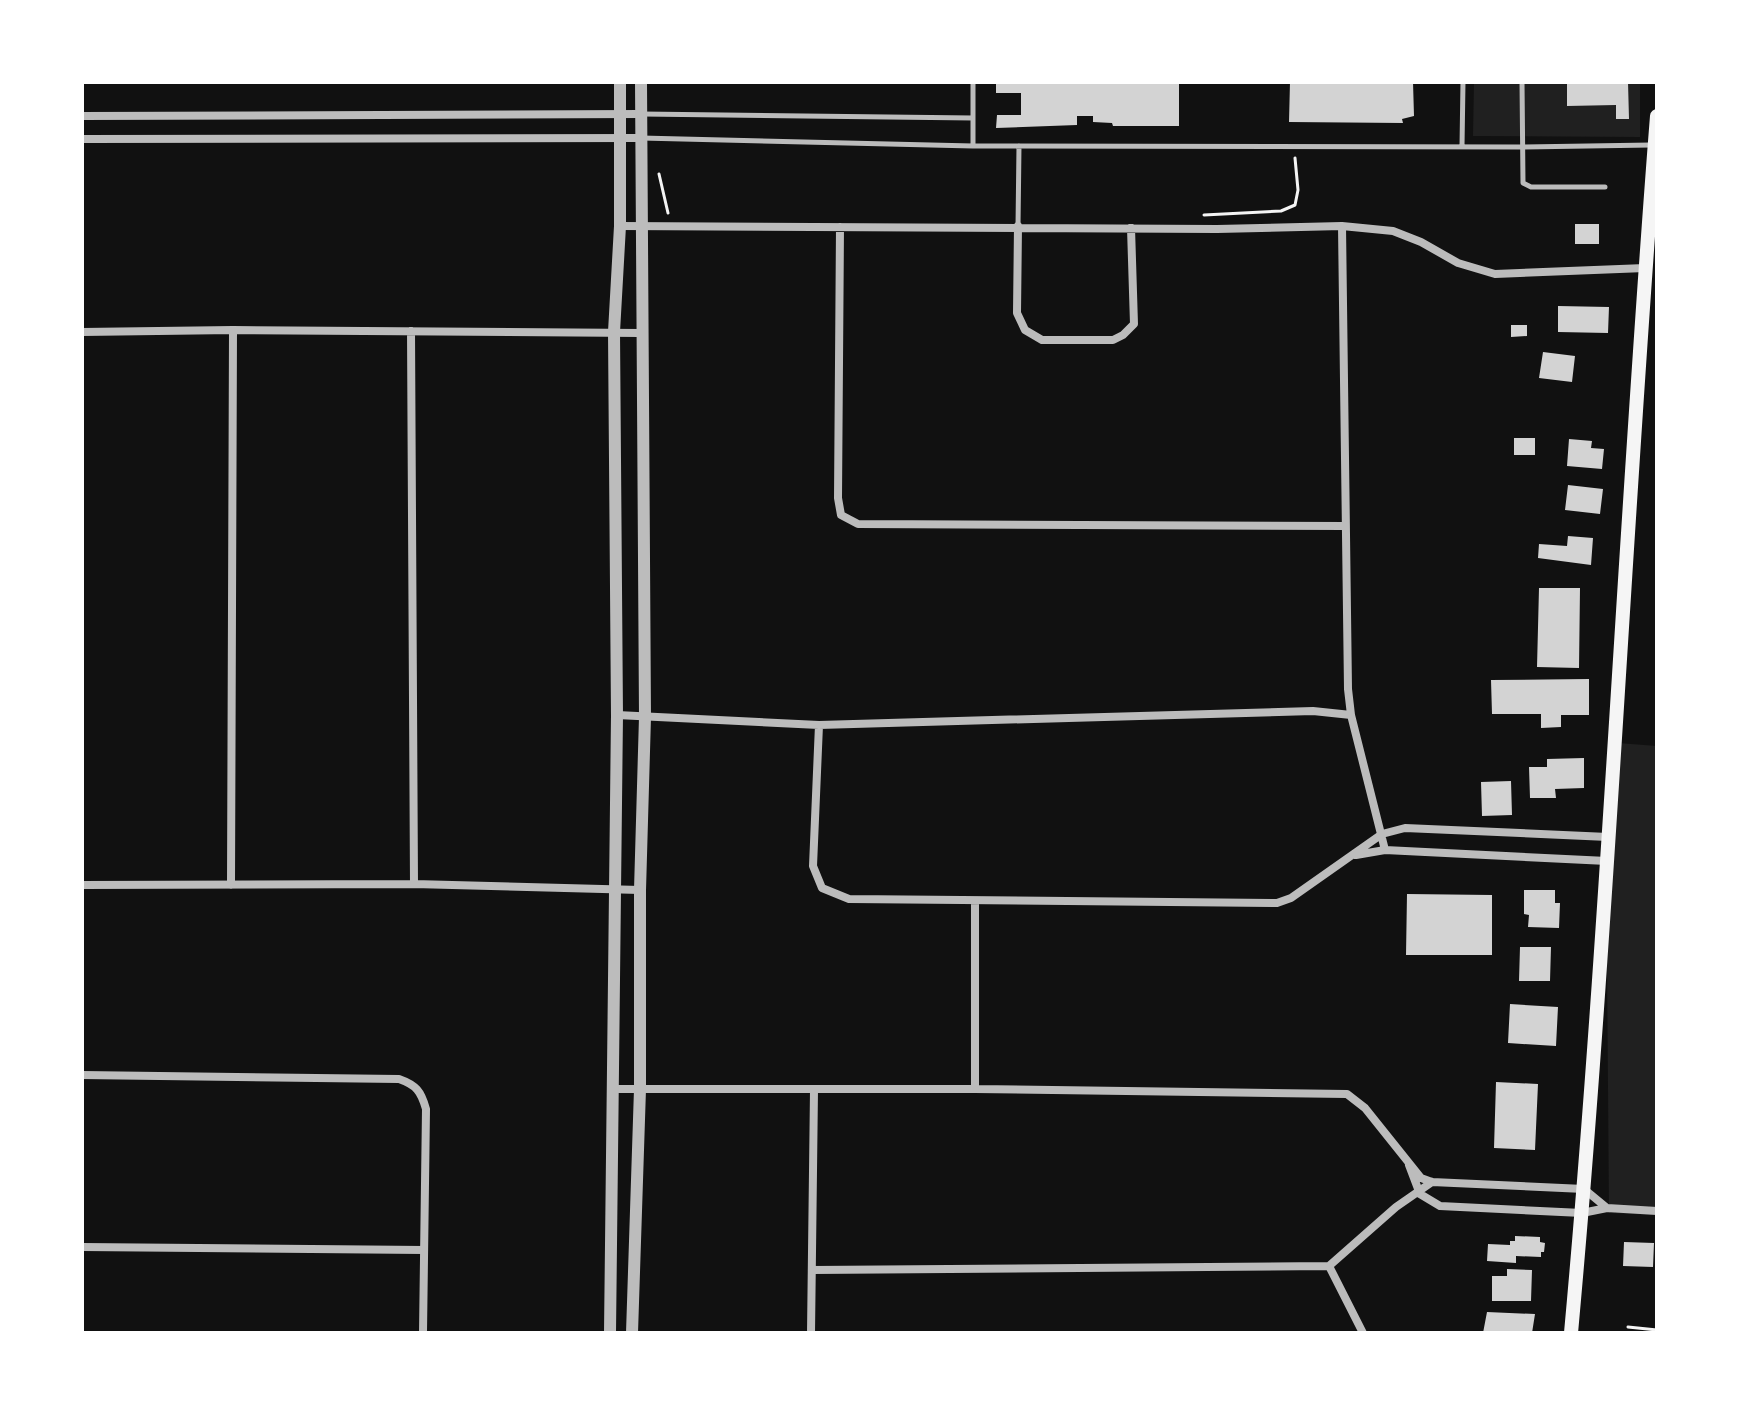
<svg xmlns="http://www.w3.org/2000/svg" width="1739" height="1415" viewBox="0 0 1739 1415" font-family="Ubuntu,sans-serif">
  <rect width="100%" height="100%" fill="#111"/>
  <path fill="#202020" d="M 1474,82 L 1640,82 L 1640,137 L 1473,136 Z
    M 1618,743 L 1657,746 L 1657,1215 L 1609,1213 L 1607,962 Z"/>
  <path fill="#d3d3d3" d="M 996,82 L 1179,82 L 1179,126 L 1113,126 L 1112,123 L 1093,122 L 1093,116 L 1077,116 L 1077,125 L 996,128 L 997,115 L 1021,115 L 1021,93 L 996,93 Z
    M 1290,82 L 1413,82 L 1414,116 L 1402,119 L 1403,123 L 1289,122 Z
    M 1567,82 L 1628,82 L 1629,119 L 1616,119 L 1616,105 L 1567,106 Z
    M 1575,224 L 1599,224 L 1599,244 L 1575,244 Z
    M 1558,306 L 1609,307 L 1608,333 L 1558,332 Z
    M 1511,325 L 1527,325 L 1527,336 L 1511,337 Z
    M 1543,352 L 1575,356 L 1572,382 L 1539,378 Z
    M 1514,438 L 1535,438 L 1535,455 L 1514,455 Z
    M 1569,439 L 1592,441 L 1591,448 L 1604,449 L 1602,469 L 1567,466 Z
    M 1568,485 L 1603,489 L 1600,514 L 1565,510 Z
    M 1568,536 L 1593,538 L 1591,565 L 1538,558 L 1539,544 L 1567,546 Z
    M 1539,588 L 1580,588 L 1579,668 L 1537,667 Z
    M 1589,679 L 1589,715 L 1561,715 L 1561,727 L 1541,728 L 1541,714 L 1492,714 L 1491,680 Z
    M 1584,758 L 1584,788 L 1555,789 L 1556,798 L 1530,798 L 1529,767 L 1547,767 L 1547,759 Z
    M 1511,781 L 1512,815 L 1482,816 L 1481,782 Z
    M 1524,890 L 1555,890 L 1555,903 L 1560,903 L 1559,928 L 1528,927 L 1529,915 L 1524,914 Z
    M 1407,894 L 1492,895 L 1492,955 L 1406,955 Z
    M 1520,947 L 1551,947 L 1550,981 L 1519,981 Z
    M 1510,1004 L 1558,1007 L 1556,1046 L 1508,1043 Z
    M 1496,1082 L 1538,1084 L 1535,1150 L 1494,1148 Z
    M 1515,1236 L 1540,1237 L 1540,1242 L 1545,1243 L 1544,1252 L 1541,1252 L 1541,1257 L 1516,1256 L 1516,1263 L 1487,1261 L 1488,1244 L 1510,1245 L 1510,1241 L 1515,1241 Z
    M 1624,1242 L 1654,1243 L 1653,1267 L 1623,1266 Z
    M 1507,1269 L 1532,1270 L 1531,1301 L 1492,1301 L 1492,1276 L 1507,1276 Z
    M 1487,1312 L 1535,1314 L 1532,1333 L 1483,1333 Z"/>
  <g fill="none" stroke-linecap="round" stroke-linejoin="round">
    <path stroke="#f5f5f5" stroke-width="3" d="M 659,174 L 668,213
      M 1204,215 L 1281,211 L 1295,205 L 1298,190 L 1295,158
      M 1628,1327 L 1657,1330"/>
    <path stroke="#bcbcbc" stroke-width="5" d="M 973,82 L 973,146
      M 1522,82 L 1523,183 L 1531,187 L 1605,187
      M 642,114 L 973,118
      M 641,138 L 973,146 L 1523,147 L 1651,145
      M 1462,146 L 1463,82
      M 1018,226 L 1019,146"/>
    <path stroke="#bcbcbc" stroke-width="8" d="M 82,116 L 641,114
      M 82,139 L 640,138
      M 620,226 L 1217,229 L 1342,226 L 1393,231 L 1421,242 L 1458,263 L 1495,274 L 1645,268
      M 1018,226 L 1017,313 L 1025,330 L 1042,340 L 1113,340 L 1123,335 L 1134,324 L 1131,228
      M 1342,226 L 1348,689 L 1351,715 L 1385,850
      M 840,227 L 838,498 L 841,515 L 858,524 L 1345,526
      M 411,331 L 414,884
      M 82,332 L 233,330 L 640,333
      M 617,715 L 819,725 L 1313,711 L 1351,715
      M 819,725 L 813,866 L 822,888 L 849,899 L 1277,903 L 1291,898 L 1382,834 L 1405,828 L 1608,837
      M 1356,855 L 1385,850 L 1607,861
      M 82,885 L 414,884 L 640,890
      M 231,885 L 233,330
      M 82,1075 L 399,1079 C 416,1085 421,1091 426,1109 L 423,1333
      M 614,1089 L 975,1089 L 1347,1094 L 1365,1108 L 1421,1178 L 1432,1182 L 1584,1189 L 1607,1208
      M 975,1089 L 975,902
      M 1409,1165 L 1420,1194 L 1440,1206 L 1582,1213 L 1607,1208 L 1657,1211
      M 82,1247 L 424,1250
      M 1329,1266 L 1363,1333
      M 812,1270 L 1329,1266 L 1396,1207 L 1432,1182
      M 811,1333 L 814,1090"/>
    <path stroke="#bcbcbc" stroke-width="12" d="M 610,1333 L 617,715 L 614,332 L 620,226 L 620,82
      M 632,1333 L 640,1089 L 640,890 L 645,717 L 641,82"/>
    <path stroke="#f5f5f5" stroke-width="14" d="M 1571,1333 C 1608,928 1625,521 1657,116"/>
  </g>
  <rect width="1739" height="1415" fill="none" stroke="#ffffff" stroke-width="168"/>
</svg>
